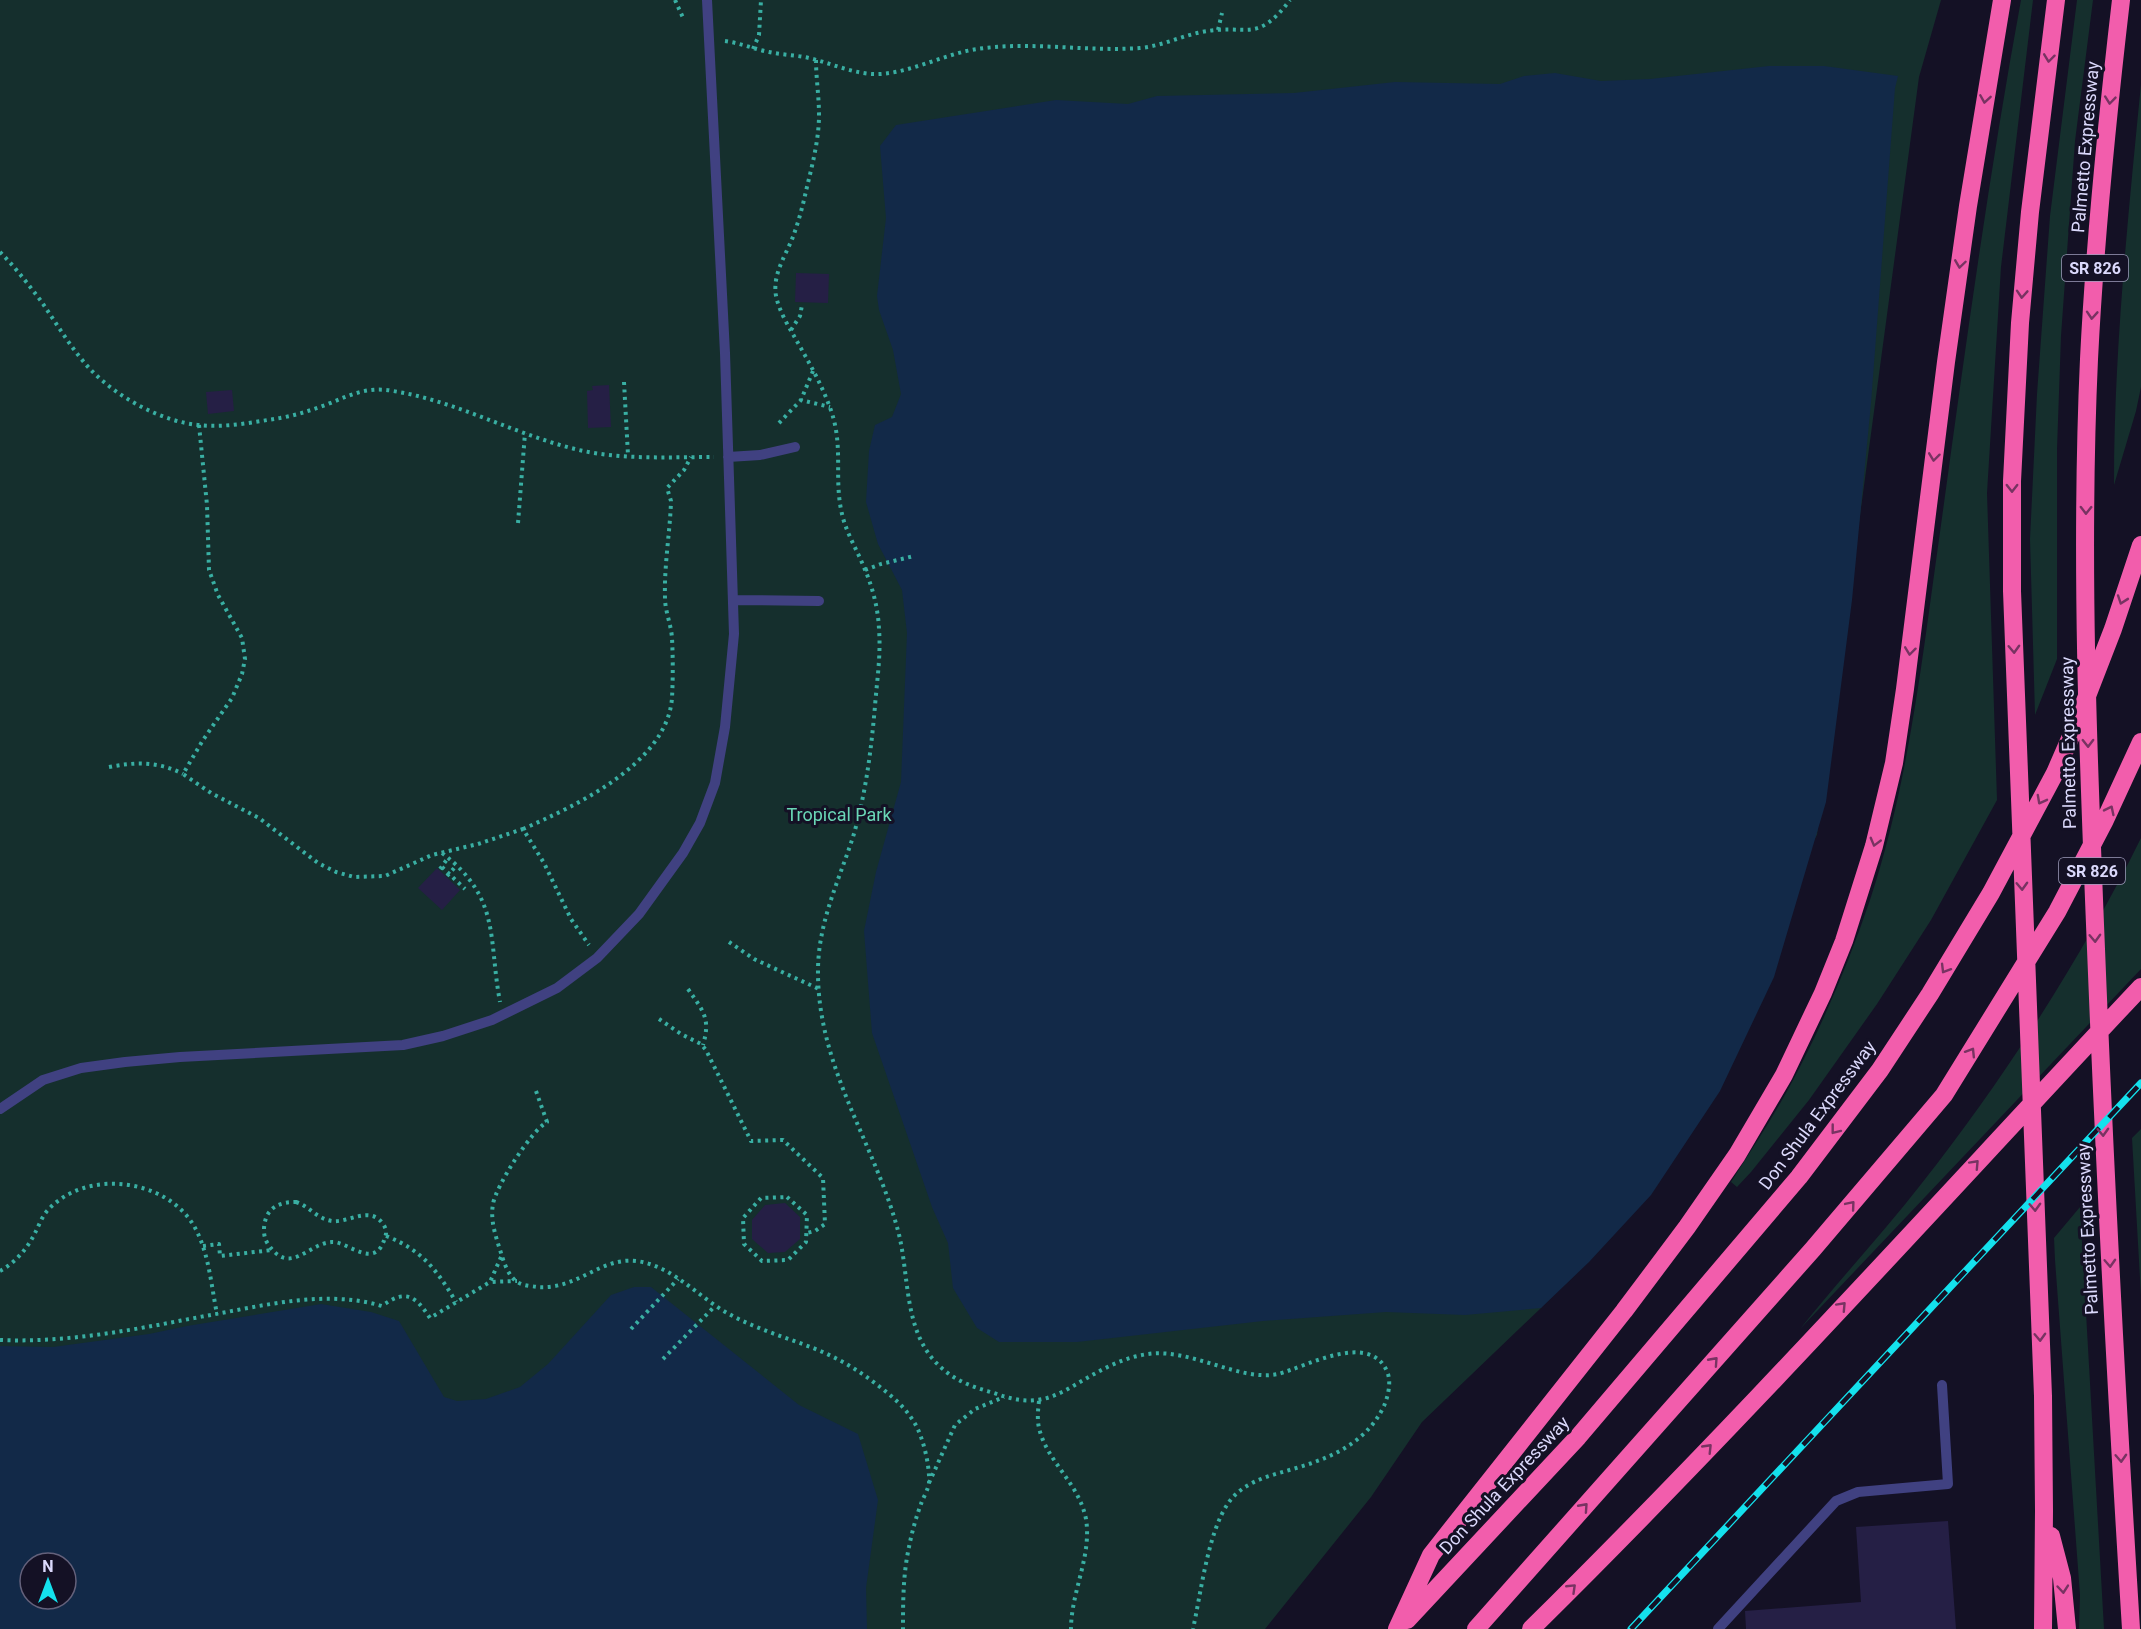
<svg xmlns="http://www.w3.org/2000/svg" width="2141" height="1629" viewBox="0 0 2141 1629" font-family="Roboto,sans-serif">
  <rect width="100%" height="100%" fill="#141125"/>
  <path fill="#152f2d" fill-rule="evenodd" d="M 0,0 L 1941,0 L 1919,77 L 1817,835 L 1541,1308 L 1422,1422 L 1371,1497 L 1265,1629 L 0,1629 ZM 30,1563 L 66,1563 L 66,1599 L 30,1599 Z
    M 2021,0 L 2033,0 L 2001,267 L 1987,493 L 1997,800 L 1931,920 L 1877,1004 L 1809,1100 L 1751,1172 L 1737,1187 L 1731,1182 C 1752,1149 1774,1116 1792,1082 C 1823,1024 1849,962 1870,900 C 1910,779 1923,651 1941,525 C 1965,350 1989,174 2021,0 Z
    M 2077,0 L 2093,0 L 2075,141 L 2061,336 L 2057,449 L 2057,659 L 2035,715 L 2030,539 L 2037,394 L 2050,216 Z
    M 2141,84 L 2141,387 L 2136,411 L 2114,485 C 2114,351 2128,217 2141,84 Z
    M 2141,838 L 2141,969 L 1800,1329 C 1840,1279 1883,1233 1922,1183 C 2004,1079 2083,956 2141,838 Z
    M 2141,1129 L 2141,1296 L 2132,1138 Z
    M 2080,1207 L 2104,1629 L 2079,1629 L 2080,1595 L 2055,1260 L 2054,1238 Z"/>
  <path fill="#122948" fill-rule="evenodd" d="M 1769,66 L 1824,66 L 1898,76 L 1895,88 L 1871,403 L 1852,600 L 1826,802 L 1774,977 L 1720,1091 L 1651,1195 L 1589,1262 L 1541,1308 L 1465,1315 L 1386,1312 L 1263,1321 L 1077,1342 L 999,1342 L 977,1328 L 953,1288 L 948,1243 L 932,1207 L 872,1033 L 864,931 L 876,872 L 901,782 L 907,633 L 902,590 L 878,544 L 866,502 L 869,451 L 875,425 L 892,417 L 901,394 L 893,350 L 879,310 L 877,296 L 886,218 L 880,146 L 896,125 L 1056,100 L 1128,104 L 1157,96 L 1294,93 L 1395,82 L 1500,84 L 1524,76 L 1555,73 L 1601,81 L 1650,79 Z
    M 634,1287 L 651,1287 L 799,1405 L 858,1434 L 878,1500 L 866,1588 L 867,1629 L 0,1629 L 0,1346 L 53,1347 L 149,1334 L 187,1326 L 321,1304 L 371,1312 L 399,1321 L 444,1397 L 457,1401 L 486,1399 L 520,1387 L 548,1364 L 611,1295 ZM 30,1563 L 66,1563 L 66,1599 L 30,1599 Z"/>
  <path fill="#251f45" d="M 796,273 L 829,274 L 828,303 L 795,302 Z
    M 609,385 L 611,427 L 588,428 L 587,391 L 593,390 L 592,386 Z
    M 232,390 L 234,411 L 208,414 L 206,392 Z
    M 437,868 L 460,890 L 442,910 L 418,888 Z
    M 785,1203 L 800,1217 L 800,1239 L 785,1252 L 768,1253 L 752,1239 L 752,1220 L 765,1205 Z
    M 1948,1521 L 1956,1629 L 1746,1629 L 1745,1611 L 1861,1602 L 1856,1527 Z"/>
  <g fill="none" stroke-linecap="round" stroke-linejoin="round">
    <path stroke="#39afa3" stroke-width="4" stroke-dasharray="3 4.5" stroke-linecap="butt" d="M 675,0 L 684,20
      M 1218,30 L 1222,13
      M 725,41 C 740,43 754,49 769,52 C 782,55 796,55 809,58 C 830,63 849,72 871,74 C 905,76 943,54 977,49 C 1031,41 1086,52 1140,48 C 1162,46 1181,36 1202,32 C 1247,23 1256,45 1290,0
      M 753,49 L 759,35 L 761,0
      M 816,60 C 816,78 819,96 819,115 C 819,140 812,166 806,191 C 803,205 799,220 794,234 C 787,254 772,273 776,296 C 779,310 787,324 794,336 C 807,359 820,381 829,405 C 845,445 833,476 842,514 C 846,532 856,548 863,565 C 872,585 878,607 879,629 C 881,655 877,680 875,706 C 871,751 866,793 853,837 C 838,883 817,925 818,975 C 819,1068 873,1141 897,1227 C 911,1275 901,1335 944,1370 C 958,1382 976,1388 994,1393 C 1008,1398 1022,1402 1037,1400 C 1055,1398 1071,1387 1087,1378 C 1106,1367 1126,1357 1148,1354 C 1191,1348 1240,1382 1278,1374 C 1306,1367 1372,1329 1388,1374 C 1391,1384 1388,1396 1384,1406 C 1365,1446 1325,1460 1286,1471 C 1265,1477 1243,1483 1229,1502 C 1208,1531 1201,1593 1193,1629
      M 0,252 C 15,267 28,284 41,301 C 57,324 72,350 91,370 C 117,397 162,422 199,425 C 225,428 254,422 280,418 C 297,415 312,410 328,404 C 350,395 368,386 393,391 C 457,401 515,435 579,450 C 622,460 670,457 714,457
      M 791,330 L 800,316 L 802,305
      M 813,371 L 801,400 L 830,407
      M 624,382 L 628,455
      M 779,423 L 801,400
      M 199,425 L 207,505 L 209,570 L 218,595 L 242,638 L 245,659 L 242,674 L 232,698 L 203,740 L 183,774 L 211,793 L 259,818 L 318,863 L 336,872 L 354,877 L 385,876 L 432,855 L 478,844 L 523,829 L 544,863 L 571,919 L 589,945
      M 518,523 L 525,433
      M 865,570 L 881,564 L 914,556
      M 109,767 C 135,762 158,761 183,774
      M 523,829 C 575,806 667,764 672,698 C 673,679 673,658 672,638 C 671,624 665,611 665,598 C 664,565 670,533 671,501 L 667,488 L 684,470 L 691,457
      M 442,853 C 501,898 488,938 500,1002
      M 442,867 L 465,889
      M 440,869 L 448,858
      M 447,876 L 457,865
      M 729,942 L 754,959 L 819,989
      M 688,989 C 703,1011 711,1018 703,1045
      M 659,1019 L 681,1034 L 701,1044 L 706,1050 L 751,1141 L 783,1140 L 823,1178 L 825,1224 L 815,1231 L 807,1233
      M 536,1091 L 547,1122 C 531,1131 496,1186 493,1204 C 490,1221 496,1237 501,1253 C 504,1263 509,1278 519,1283 C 525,1286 532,1286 537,1287 C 578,1290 600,1257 636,1261 C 672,1265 699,1298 729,1314 C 756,1329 785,1337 813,1348 C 836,1357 857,1369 876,1384 C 891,1395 904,1406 914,1422 C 923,1436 930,1466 929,1483 C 928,1490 923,1498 921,1504 C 915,1520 911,1536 908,1552 C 903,1577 903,1604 903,1629
      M 787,1197 L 807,1215 L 806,1242 L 788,1260 L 762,1261 L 744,1244 L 743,1218 L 761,1198 Z
      M 296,1202 C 309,1206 317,1219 332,1221 C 349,1223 370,1205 383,1224 C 386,1228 387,1233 385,1237 C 376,1272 348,1241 332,1242 C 308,1243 290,1277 268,1244 C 263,1237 263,1227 266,1218 C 271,1205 283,1202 296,1202 Z
      M 386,1236 C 422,1250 437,1270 456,1302
      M 203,1246 L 219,1244 L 220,1256 L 272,1250
      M 501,1257 L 490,1282 L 517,1281
      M 0,1271 C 16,1262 28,1248 36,1231 C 39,1225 42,1217 47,1211 C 85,1168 166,1178 194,1226 C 209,1252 211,1285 217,1314
      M 631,1329 L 678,1279
      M 0,1340 C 69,1343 137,1329 205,1316 C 262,1306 325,1289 382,1306 C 405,1289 415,1295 430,1318 L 490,1282
      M 663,1359 L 715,1306
      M 1039,1401 C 1038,1410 1037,1419 1039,1428 C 1047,1462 1079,1483 1086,1519 C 1092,1556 1071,1592 1071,1629
      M 929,1483 L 955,1425 L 975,1409 L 1004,1397"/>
    <path stroke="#404181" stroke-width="10" d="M 728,457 L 760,455 L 795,447
      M 734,600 L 819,601
      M 0,1109 L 43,1080 L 81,1068 L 125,1062 L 180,1057 L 403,1045 L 443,1036 L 492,1020 L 557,988 L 597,958 L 639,914 L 683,853 L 700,823 L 715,783 L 725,727 L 734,634 L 725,353 L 707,0
      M 1718,1629 L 1836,1501 L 1858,1492 L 1948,1484 L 1942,1385"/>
    <path stroke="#f25dac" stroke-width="18" d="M 2121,0 C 2107,120 2095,239 2089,359 C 2080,556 2088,753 2096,949 C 2105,1176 2117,1403 2131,1629
      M 2051,1536 L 2062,1578 L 2067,1629
      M 1407,1620 L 1578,1437 L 1799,1177 L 1880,1070 L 1930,994 L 1991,893 L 2055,773 L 2075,727 L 2113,629 L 2141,545
      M 1397,1629 L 1431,1555 L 1624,1311 L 1687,1227 L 1737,1155 L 1784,1075 L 1823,993 L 1844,941 L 1874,846 L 1894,763 L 1905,689 L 1946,362 L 1968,206 L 2002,0
      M 1476,1629 L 1813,1249 L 1944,1095 L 2057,912 L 2105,820 L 2141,742
      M 1531,1629 C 1741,1422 1939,1202 2141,987
      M 2043,1629 L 2044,1511 L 2043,1396 L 2012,591 L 2012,481 L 2020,323 L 2030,212 L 2056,0"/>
    <defs>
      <path id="rail" d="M 1631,1629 L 2141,1083"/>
    </defs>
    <use href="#rail" stroke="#14e1ed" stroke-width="7"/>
    <use href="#rail" stroke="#141125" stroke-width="4.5" stroke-dasharray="14" stroke-linecap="butt"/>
  </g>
  <defs><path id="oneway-chevron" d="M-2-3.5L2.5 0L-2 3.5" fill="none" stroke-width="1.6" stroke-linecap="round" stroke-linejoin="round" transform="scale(1.5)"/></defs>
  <g stroke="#783362">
    <use href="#oneway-chevron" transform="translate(2049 58) rotate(97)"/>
    <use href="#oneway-chevron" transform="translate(1985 99) rotate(99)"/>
    <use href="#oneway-chevron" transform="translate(2110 100) rotate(96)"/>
    <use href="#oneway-chevron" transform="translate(1960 264) rotate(98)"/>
    <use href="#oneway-chevron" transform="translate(2022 294) rotate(94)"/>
    <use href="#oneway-chevron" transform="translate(2092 315) rotate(94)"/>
    <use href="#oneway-chevron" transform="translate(1934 457) rotate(97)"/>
    <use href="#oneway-chevron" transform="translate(2012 488) rotate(90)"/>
    <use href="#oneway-chevron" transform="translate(2086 510) rotate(91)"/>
    <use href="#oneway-chevron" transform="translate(2122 600) rotate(109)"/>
    <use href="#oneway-chevron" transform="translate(2014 649) rotate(88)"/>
    <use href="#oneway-chevron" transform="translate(1910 651) rotate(97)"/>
    <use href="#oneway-chevron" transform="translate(2088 743) rotate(89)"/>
    <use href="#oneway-chevron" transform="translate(2041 800) rotate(118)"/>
    <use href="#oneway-chevron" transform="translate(2110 810) rotate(-64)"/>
    <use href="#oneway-chevron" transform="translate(1875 842) rotate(105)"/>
    <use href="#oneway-chevron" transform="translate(2022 886) rotate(88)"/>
    <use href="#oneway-chevron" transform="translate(2095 938) rotate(88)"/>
    <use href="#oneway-chevron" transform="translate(1945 969) rotate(121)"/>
    <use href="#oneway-chevron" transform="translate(1971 1052) rotate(-58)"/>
    <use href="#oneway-chevron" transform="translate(1835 1130) rotate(128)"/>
    <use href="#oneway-chevron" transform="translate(2103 1132) rotate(88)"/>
    <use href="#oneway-chevron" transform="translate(1975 1164) rotate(-47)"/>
    <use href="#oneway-chevron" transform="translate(1851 1205) rotate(-50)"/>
    <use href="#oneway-chevron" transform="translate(2035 1207) rotate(88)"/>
    <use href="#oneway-chevron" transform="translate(2110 1263) rotate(87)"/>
    <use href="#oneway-chevron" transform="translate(1842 1306) rotate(-47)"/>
    <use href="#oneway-chevron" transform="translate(2040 1337) rotate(88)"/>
    <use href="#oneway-chevron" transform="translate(1714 1361) rotate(-48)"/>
    <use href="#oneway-chevron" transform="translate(1708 1448) rotate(-46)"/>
    <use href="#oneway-chevron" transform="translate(2121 1458) rotate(87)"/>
    <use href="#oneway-chevron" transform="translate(1584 1507) rotate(-48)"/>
    <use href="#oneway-chevron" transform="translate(1572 1588) rotate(-44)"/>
    <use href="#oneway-chevron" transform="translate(2063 1589) rotate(85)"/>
  </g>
  <g text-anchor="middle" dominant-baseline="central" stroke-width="6" stroke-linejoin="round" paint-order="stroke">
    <g fill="#141125" stroke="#9f9dbc" stroke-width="1.5">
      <rect x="2062" y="255" width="66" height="26" rx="4.5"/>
      <rect x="2059" y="858" width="66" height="26" rx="4.5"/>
    </g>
    <g font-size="16" font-weight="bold" fill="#dbd9fc">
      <text x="2095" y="268">SR 826</text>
      <text x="2092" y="871">SR 826</text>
    </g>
    <g font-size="18" fill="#dbd9fc" stroke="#141125">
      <text transform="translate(2085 147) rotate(-85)">Palmetto Expressway</text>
      <text transform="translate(2068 743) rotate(-91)">Palmetto Expressway</text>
      <text transform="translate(1817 1115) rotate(-53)">Don Shula Expressway</text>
      <text transform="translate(2087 1229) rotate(-93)">Palmetto Expressway</text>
      <text transform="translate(1504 1485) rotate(-47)">Don Shula Expressway</text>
    </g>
    <g font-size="18" fill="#6ad7b6" stroke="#141125">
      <text x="839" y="814">Tropical Park</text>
    </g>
  </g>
  <g transform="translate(48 1581)"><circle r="28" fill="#141125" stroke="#64617b" stroke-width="1.5"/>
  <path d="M0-4.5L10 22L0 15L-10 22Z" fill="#14e1ed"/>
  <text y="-9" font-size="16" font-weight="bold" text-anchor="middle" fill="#dbd9fc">N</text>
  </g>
</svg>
